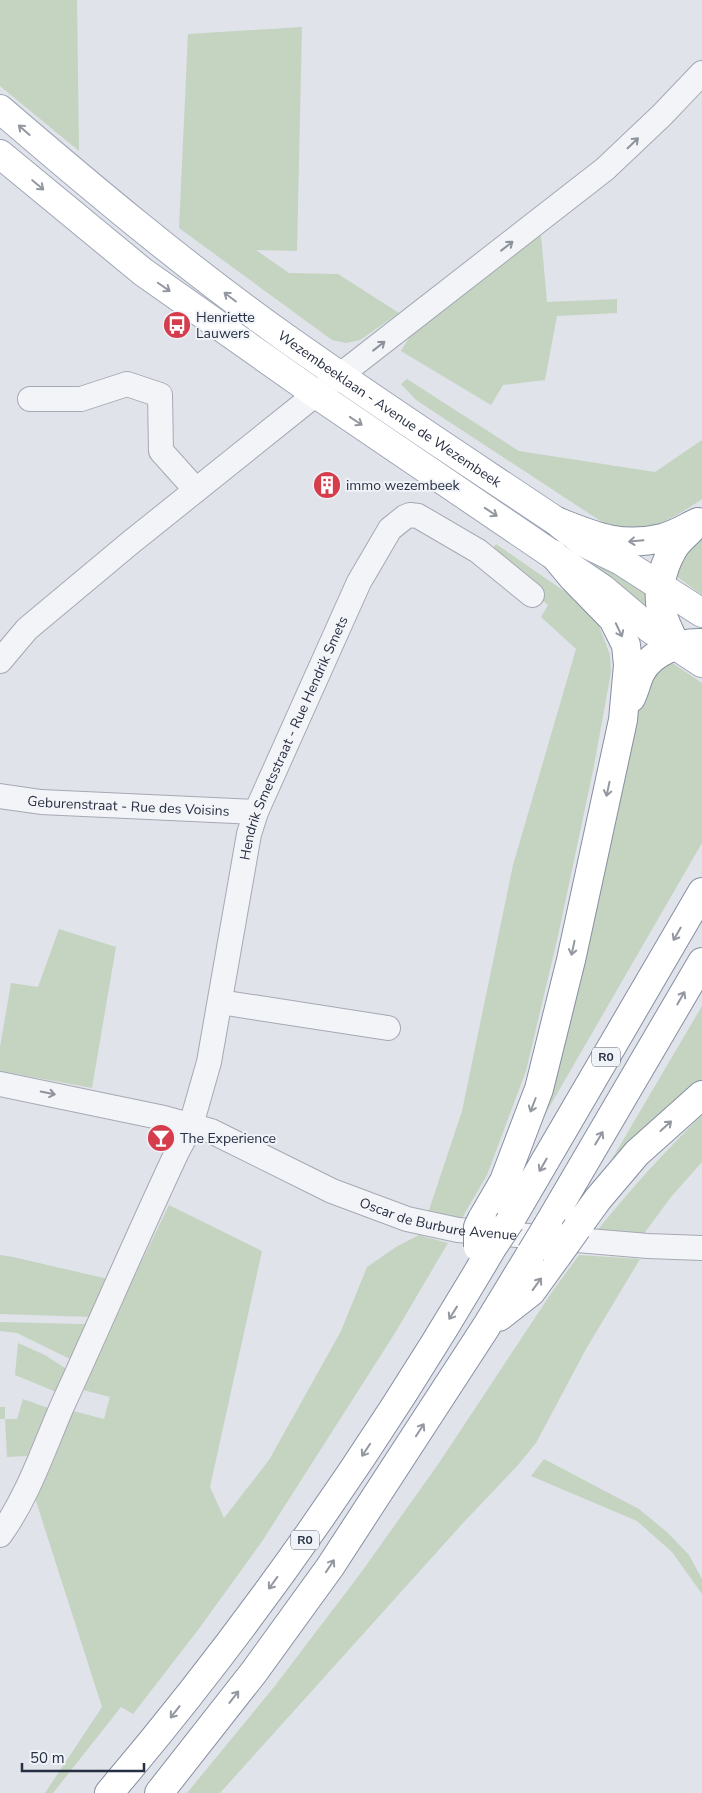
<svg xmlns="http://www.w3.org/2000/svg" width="702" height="1793" viewBox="0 0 702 1793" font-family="'Nunito Sans',sans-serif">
  <rect width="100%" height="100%" fill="#e0e3ea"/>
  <path fill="#c4d4c0" d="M 0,0 L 77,0 L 79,151 L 0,86 Z
    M 302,27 L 297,251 L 256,250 L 289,273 L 338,274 L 399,313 L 360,340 L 346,343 L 332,340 L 179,228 L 188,34 Z
    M 541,235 L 547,302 L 617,299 L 617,313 L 557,316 L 545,380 L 503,385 L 491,405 L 401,351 L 412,333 Z
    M 407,379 L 519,451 L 655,472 L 702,440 L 702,499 C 688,509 649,533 632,531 C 622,529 612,525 602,522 L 416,400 L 401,384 Z
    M 383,415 L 652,595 L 655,614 L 366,422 Z
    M 702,529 L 702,595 L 672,573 Z
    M 496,544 L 577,600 L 598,623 L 610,655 L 611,672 L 594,766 L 558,936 L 526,1071 L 487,1175 L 462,1218 L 428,1213 L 462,1111 L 513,865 L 576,649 L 541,617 L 548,605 L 489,554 Z
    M 668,660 L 702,683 L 702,843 L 532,1137 L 640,695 L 646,681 Z
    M 59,929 L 116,947 L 92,1088 L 0,1071 L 0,1047 L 11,983 L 38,987 Z
    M 702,1006 L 702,1081 L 648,1130 L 589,1198 Z
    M 702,1115 L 702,1162 L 671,1197 L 643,1235 L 596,1232 C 629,1191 664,1152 702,1115 Z
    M 169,1205 L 262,1251 L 210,1487 L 224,1518 L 269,1460 L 341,1331 L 367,1267 L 396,1247 L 419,1235 L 448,1243 L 395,1333 L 263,1540 L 198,1630 L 133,1714 L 121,1707 L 53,1793 L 45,1793 L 102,1707 L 34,1495 L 73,1411 L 104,1419 L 110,1397 L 83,1390 L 114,1318 Z
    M 0,1255 L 13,1257 L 108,1279 L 92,1317 L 0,1314 Z
    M 579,1255 L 640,1259 L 586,1349 L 536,1443 L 518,1465 L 463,1523 L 220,1793 L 187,1793 L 274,1687 L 360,1574 L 439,1463 L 552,1292 Z
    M 0,1322 L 79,1324 L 88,1324 L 72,1360 L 17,1333 L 0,1331 Z
    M 18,1343 L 45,1355 L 68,1370 L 56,1392 L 15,1375 Z
    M 23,1399 L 48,1408 L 27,1456 L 7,1457 L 5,1419 L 0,1419 L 0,1407 L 5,1407 L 5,1419 L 17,1419 Z
    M 544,1459 L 639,1509 L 668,1533 L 689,1555 L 702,1579 L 702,1594 L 672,1552 L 637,1521 L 531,1476 Z"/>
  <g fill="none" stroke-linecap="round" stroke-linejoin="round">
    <defs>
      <g id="minor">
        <path d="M 30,399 L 81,399 L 127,384 L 160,395 L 161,451 L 196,490"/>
        <path d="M 0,661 L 27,629 L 130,543 L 316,394 L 605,169 L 662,115 L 702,73"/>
        <path id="s1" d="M 0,796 L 41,802 L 256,812"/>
        <path d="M 220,1002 L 388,1028"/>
        <path id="s2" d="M 0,1084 L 164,1118 L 211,1131 L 332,1191 L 407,1219 L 458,1230 L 648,1246 L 702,1248"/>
        <path id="s3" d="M 0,1535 C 29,1495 44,1447 64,1402 C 102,1319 138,1235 177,1152 L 191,1125 L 209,1062 L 249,834 L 256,812 L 359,582 L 390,529 L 405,517 L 410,515 L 418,516 L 478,551 L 532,595"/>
      </g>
      <g id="major">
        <path id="s4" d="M 0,109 C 92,188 185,266 283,336 C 373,400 465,460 556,521 L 584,543 L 621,561 L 702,613"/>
        <path d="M 0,154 L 143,272 L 316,394 L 603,589 L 649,628 L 702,663"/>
      </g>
      <path id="highway" d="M 556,521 C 594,536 620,548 662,538 C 675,535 687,527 698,522
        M 676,646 C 670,632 661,617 660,602 C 658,583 665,562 675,546 C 680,539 688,533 694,526
        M 631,698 C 635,690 637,680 641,672 C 653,651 679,642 702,643
        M 482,1219 L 504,1181 L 539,1089 L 571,960 L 623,720 L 628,665 L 626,645 L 613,619 L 573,578 L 553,554
        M 510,1221 L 702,892
        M 548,1225 L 702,962
        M 577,1228 L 598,1199 L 637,1153 L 702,1095
        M 499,1317 L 531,1292 L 557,1256
        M 109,1793 C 253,1624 380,1440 492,1248
        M 159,1793 L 254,1672 L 330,1567 L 486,1327 L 531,1253"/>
    </defs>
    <use href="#minor" stroke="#a5a9b4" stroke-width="26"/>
    <use href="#major" stroke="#9ea6b6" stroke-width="30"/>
    <use href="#highway" stroke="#868fa1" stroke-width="30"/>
    <use href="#minor" stroke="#f3f4f8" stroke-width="24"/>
    <use href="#major" stroke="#fff" stroke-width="28"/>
    <use href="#highway" stroke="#fff" stroke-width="28"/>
    <defs>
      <path id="highway-bridge" d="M 478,1247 L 478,1227 L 482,1219
        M 492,1248 L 510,1221
        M 531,1253 L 548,1225
        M 557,1256 L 577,1228"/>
    </defs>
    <use href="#highway-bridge" stroke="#868fa1" stroke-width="30" stroke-linecap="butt"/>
    <use href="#highway-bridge" stroke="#fff" stroke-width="28"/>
  </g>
  <defs><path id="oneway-shaft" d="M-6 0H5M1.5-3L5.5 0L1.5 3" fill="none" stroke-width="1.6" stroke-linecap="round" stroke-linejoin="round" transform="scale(1.25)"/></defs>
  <g stroke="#9397a0">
    <use href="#oneway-shaft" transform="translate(24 130) rotate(-139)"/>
    <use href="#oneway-shaft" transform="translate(38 185) rotate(40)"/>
    <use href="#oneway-shaft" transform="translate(164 287) rotate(35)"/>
    <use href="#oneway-shaft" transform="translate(230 297) rotate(-143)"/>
    <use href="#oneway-shaft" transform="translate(356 421) rotate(34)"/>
    <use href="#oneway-shaft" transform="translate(491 512) rotate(34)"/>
    <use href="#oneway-shaft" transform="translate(636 541) rotate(175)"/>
    <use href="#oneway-shaft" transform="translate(619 630) rotate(65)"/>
    <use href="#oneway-shaft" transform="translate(608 789) rotate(102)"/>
    <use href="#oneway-shaft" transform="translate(677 934) rotate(120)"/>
    <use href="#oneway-shaft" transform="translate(573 948) rotate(102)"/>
    <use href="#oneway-shaft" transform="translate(681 998) rotate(-60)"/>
    <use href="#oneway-shaft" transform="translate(533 1105) rotate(111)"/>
    <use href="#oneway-shaft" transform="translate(666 1126) rotate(-42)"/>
    <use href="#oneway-shaft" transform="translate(599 1138) rotate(-59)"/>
    <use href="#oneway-shaft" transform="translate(543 1165) rotate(120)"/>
    <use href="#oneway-shaft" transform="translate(537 1284) rotate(-54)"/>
    <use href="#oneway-shaft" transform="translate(453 1313) rotate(122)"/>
    <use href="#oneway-shaft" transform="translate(420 1430) rotate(-57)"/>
    <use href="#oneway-shaft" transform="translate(366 1450) rotate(124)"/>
    <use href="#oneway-shaft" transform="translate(330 1566) rotate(-56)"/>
    <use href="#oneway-shaft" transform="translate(273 1583) rotate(126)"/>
    <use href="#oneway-shaft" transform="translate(234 1697) rotate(-52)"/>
    <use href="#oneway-shaft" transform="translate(175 1712) rotate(128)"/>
  </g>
  <g stroke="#8d929d">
    <use href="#oneway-shaft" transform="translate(633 143) rotate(-44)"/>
    <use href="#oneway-shaft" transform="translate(507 246) rotate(-38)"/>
    <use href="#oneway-shaft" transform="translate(379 346) rotate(-38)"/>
    <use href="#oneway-shaft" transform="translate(48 1093) rotate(12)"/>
  </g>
  <defs>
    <symbol id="bus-disc" viewBox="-11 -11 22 22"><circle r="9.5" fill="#d63d4c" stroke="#eff2f7"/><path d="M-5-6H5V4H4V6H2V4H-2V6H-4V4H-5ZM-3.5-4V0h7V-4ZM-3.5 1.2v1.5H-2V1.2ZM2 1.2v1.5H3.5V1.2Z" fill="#fff"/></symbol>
    <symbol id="building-disc" viewBox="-11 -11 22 22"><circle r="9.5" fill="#d63d4c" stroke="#eff2f7"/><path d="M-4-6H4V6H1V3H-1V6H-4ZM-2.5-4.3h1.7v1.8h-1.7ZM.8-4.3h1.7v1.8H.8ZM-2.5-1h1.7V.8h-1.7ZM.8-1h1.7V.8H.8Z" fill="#fff"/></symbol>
    <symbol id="bar-disc" viewBox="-11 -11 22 22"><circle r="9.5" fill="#d63d4c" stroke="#eff2f7"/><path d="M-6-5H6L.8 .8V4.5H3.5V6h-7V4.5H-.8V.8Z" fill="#fff"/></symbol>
  </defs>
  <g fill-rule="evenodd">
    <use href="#bus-disc" x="161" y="309" width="32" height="32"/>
    <use href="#building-disc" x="311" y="469" width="32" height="32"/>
    <use href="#bar-disc" x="145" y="1122" width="32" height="32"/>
  </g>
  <g text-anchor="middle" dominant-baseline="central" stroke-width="4" stroke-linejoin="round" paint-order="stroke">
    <g fill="#eff2f7" stroke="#636a78" stroke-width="1">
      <rect x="592" y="1047.5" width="28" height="19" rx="4"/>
      <rect x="291" y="1530.5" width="28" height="19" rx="4"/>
    </g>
    <g font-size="12" font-weight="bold" fill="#272f42">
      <text x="606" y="1057">R0</text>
      <text x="305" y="1540">R0</text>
    </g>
    <g font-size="14" fill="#272f42" stroke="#eff2f7" text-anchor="start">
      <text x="196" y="317">Henriette<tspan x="196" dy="16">Lauwers</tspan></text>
      <text x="346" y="485">immo wezembeek</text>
      <text x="180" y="1138">The Experience</text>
    </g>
    <g font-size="14" fill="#272f42" stroke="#eff2f7">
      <text stroke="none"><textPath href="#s4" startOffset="492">Wezembeeklaan - Avenue de Wezembeek</textPath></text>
      <text stroke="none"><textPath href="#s3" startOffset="855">Hendrik Smetsstraat - Rue Hendrik Smets</textPath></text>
      <text stroke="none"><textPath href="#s1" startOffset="129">Geburenstraat - Rue des Voisins</textPath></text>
      <text stroke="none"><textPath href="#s2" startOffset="462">Oscar de Burbure Avenue</textPath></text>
    </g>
  </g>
  <path d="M22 1763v8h122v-8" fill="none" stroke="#272f42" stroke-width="2.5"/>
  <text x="30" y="1763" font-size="15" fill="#272f42" stroke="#eff2f7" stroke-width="4" paint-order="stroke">50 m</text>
</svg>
